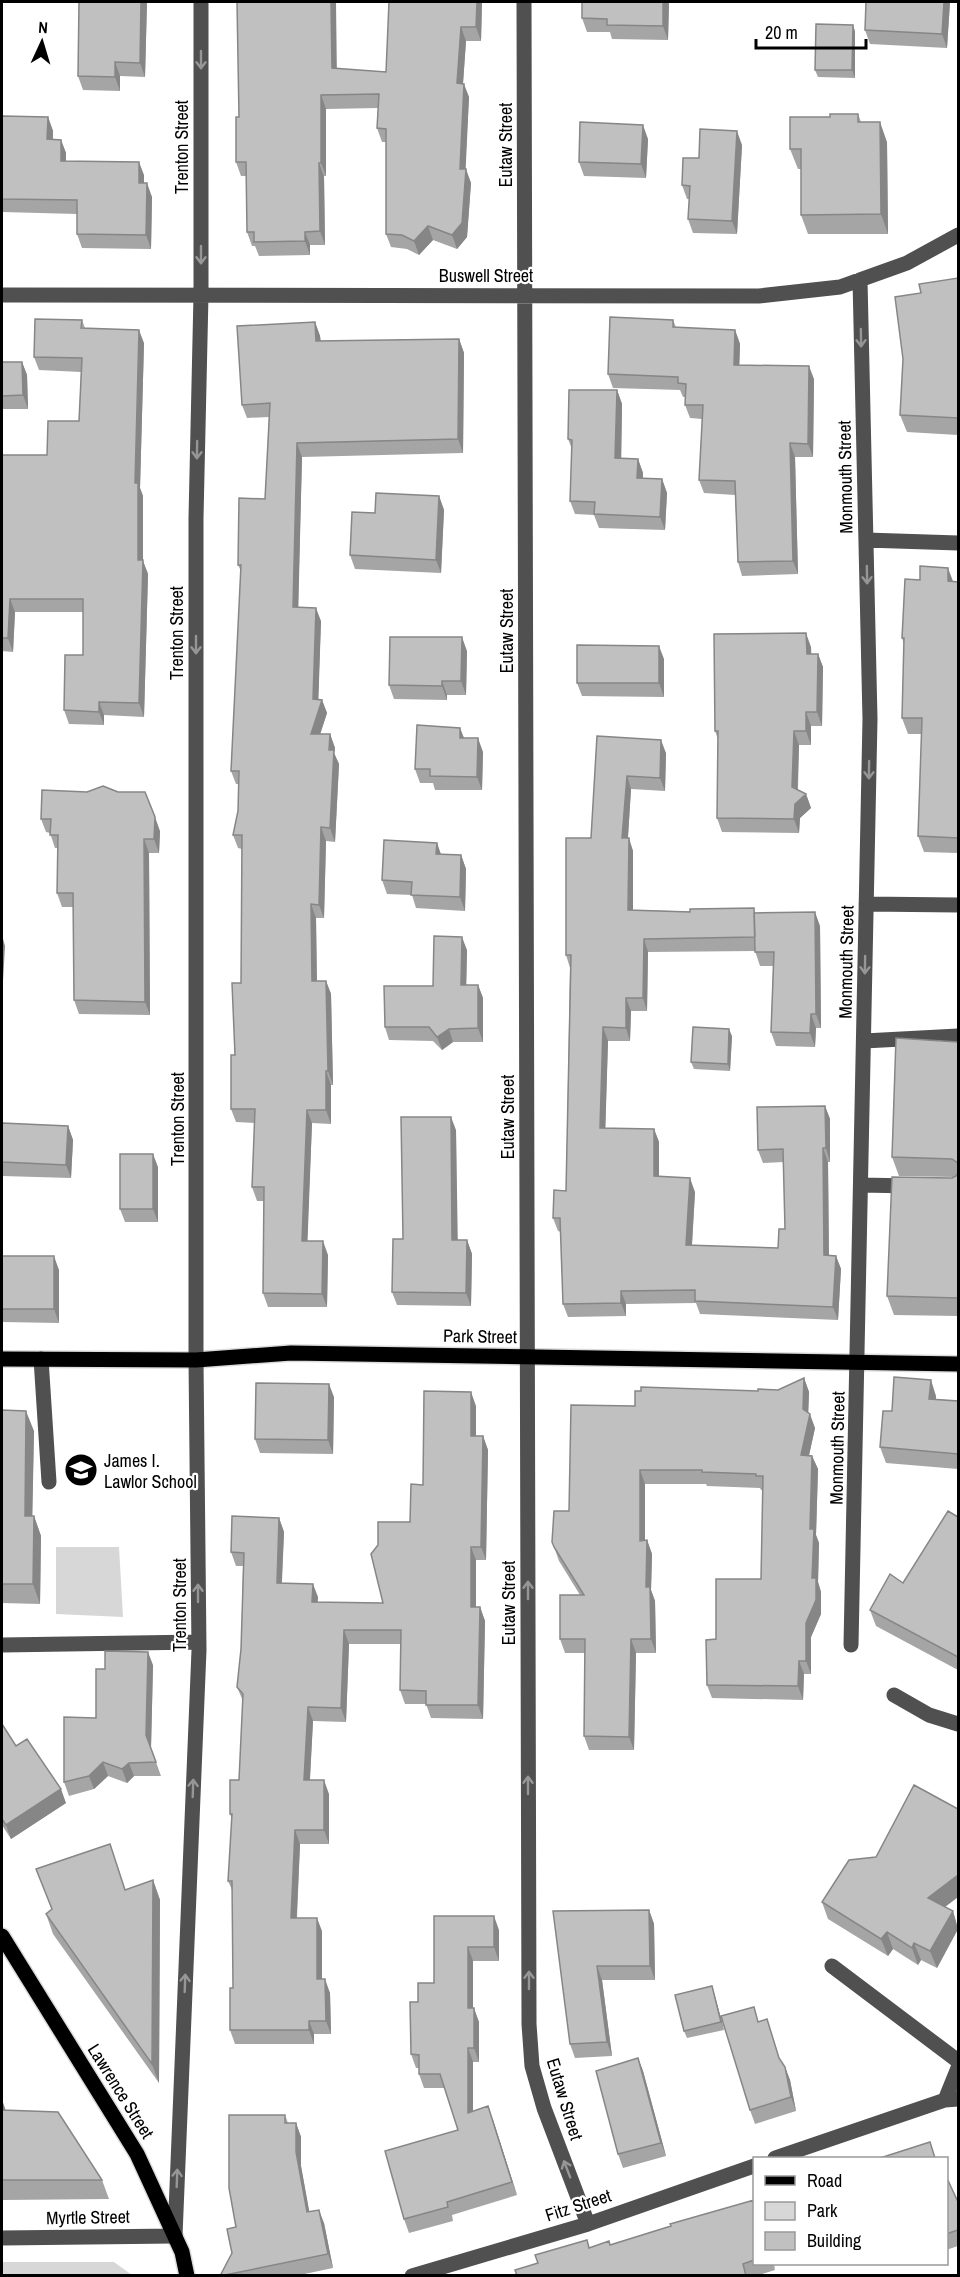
<svg xmlns="http://www.w3.org/2000/svg" width="960" height="2277" viewBox="0 0 960 2277" font-family="'Archivo Narrow',sans-serif">
  <rect width="100%" height="100%" fill="#fff"/>
  <path fill="#d7d7d7" d="M 56,1547 L 119,1547 L 123,1617 L 56,1614 Z
    M 2,2262 L 114,2262 L 132,2275 L 2,2275 Z"/>
  <g fill="none" stroke-linecap="round" stroke-linejoin="round">
    <defs>
      <path id="major" d="M 2,1359 L 196,1360 L 291,1353 L 958,1364
        M 2,1936 L 137,2154 L 182,2252 L 187,2276"/>
    </defs>
    <use href="#major" stroke="#dbdbdb" stroke-width="18"/>
    <path stroke="#505050" stroke-width="15" d="M 524,2 L 529,2024 L 532,2066 L 544,2108 L 588,2224
      M 2,295 L 759,296 L 840,287 L 907,263 L 958,235
      M 866,540 L 958,543
      M 866,904 L 958,905
      M 864,1041 L 958,1036
      M 861,1185 L 912,1186
      M 41,1359 L 49,1482
      M 2,1645 L 199,1642
      M 851,1645 L 870,719 L 860,280
      M 894,1695 L 929,1715 L 958,1724
      M 832,1966 L 958,2061
      M 945,2100 L 958,2068
      M 775,2158 L 945,2100 L 958,2099
      M 2,2238 L 175,2236 L 199,1650 L 196,1360 L 196,518 L 201,295 L 201,2
      M 412,2276 L 588,2224 L 754,2166"/>
    <use href="#major" stroke="#000" stroke-width="15"/>
  </g>
  <path fill="#a5a5a5" d="M 79,2 L 147,2 L 145,77 L 120,76 L 120,91 L 83,90 L 78,76 Z
    M 482,2 L 481,41 L 466,41 L 463,84 L 469,97 L 465,169 L 471,183 L 467,237 L 457,249 L 433,240 L 419,255 L 407,249 L 391,247 L 386,234 L 386,142 L 382,142 L 377,128 L 378,108 L 326,109 L 326,176 L 324,176 L 325,245 L 310,245 L 310,255 L 259,256 L 255,246 L 252,246 L 247,232 L 247,176 L 241,176 L 236,162 L 239,117 L 337,69 L 386,72 Z
    M 669,2 L 668,40 L 612,39 L 610,32 L 587,32 L 582,18 Z
    M 866,2 L 950,2 L 947,48 L 870,44 L 865,30 Z
    M 853,25 L 855,32 L 855,78 L 818,77 L 815,70 Z
    M 858,114 L 861,122 L 887,142 L 888,234 L 808,234 L 801,215 L 801,169 L 798,169 L 790,149 L 830,117 Z
    M 2,116 L 48,117 L 53,131 L 53,139 L 61,140 L 66,153 L 66,161 L 144,175 L 144,183 L 152,197 L 151,249 L 82,248 L 77,234 L 77,214 L 2,212 Z
    M 648,139 L 646,178 L 584,176 L 579,162 Z
    M 742,145 L 737,234 L 693,233 L 688,219 L 689,199 L 687,199 L 682,185 L 699,158 Z
    M 958,278 L 958,435 L 907,432 L 900,415 L 921,293 Z
    M 82,320 L 85,328 L 144,343 L 140,488 L 143,496 L 143,561 L 148,574 L 144,717 L 104,715 L 104,725 L 69,724 L 64,710 L 83,655 L 83,612 L 15,612 L 13,652 L 2,651 L 2,455 L 47,455 L 79,421 L 81,372 L 39,370 L 34,357 Z
    M 673,320 L 676,327 L 735,330 L 740,344 L 739,365 L 814,379 L 813,457 L 795,457 L 798,574 L 742,576 L 738,562 L 735,495 L 704,493 L 699,480 L 702,419 L 690,418 L 685,405 L 686,397 L 683,397 L 680,390 L 613,388 L 608,374 Z
    M 315,322 L 320,336 L 321,341 L 459,339 L 464,353 L 463,453 L 302,457 L 298,607 L 321,621 L 318,699 L 322,700 L 327,713 L 320,734 L 330,734 L 335,748 L 334,753 L 339,764 L 335,842 L 326,841 L 324,918 L 316,918 L 317,981 L 326,981 L 331,994 L 333,1085 L 331,1085 L 331,1124 L 312,1123 L 307,1241 L 328,1255 L 327,1307 L 268,1307 L 263,1293 L 264,1201 L 257,1201 L 252,1187 L 255,1123 L 236,1122 L 231,1109 L 241,983 L 242,849 L 238,848 L 233,835 L 238,811 L 238,784 L 236,784 L 231,771 L 241,571 L 238,565 L 265,499 L 269,417 L 247,418 L 242,405 Z
    M 2,362 L 22,362 L 27,375 L 28,409 L 2,409 Z
    M 617,390 L 622,404 L 621,458 L 638,459 L 643,473 L 643,478 L 662,479 L 667,493 L 665,530 L 599,528 L 594,515 L 575,514 L 570,501 L 572,449 L 568,439 Z
    M 439,496 L 444,510 L 441,573 L 355,569 L 350,555 Z
    M 953,581 L 958,582 L 958,853 L 924,852 L 918,836 L 922,734 L 908,734 L 902,718 L 904,644 L 902,638 Z
    M 811,647 L 811,654 L 818,654 L 823,667 L 822,726 L 811,726 L 811,745 L 799,745 L 798,790 L 806,794 L 811,808 L 800,818 L 799,833 L 722,832 L 717,818 L 718,739 L 715,731 Z
    M 467,651 L 466,695 L 447,695 L 447,700 L 394,699 L 389,685 Z
    M 664,659 L 664,697 L 582,696 L 577,683 Z
    M 460,728 L 464,738 L 483,752 L 482,790 L 435,790 L 433,783 L 420,783 L 415,769 Z
    M 597,736 L 666,753 L 665,791 L 631,789 L 628,838 L 633,851 L 633,910 L 756,913 L 820,926 L 821,1028 L 816,1028 L 815,1047 L 776,1046 L 771,1032 L 773,966 L 760,966 L 755,951 L 648,952 L 647,1011 L 631,1011 L 630,1041 L 608,1041 L 605,1129 L 654,1129 L 659,1142 L 659,1177 L 695,1192 L 692,1246 L 778,1248 L 785,1229 L 784,1162 L 763,1163 L 758,1150 L 825,1106 L 830,1119 L 830,1162 L 828,1162 L 829,1255 L 836,1256 L 841,1269 L 838,1320 L 700,1314 L 696,1303 L 626,1304 L 626,1316 L 568,1317 L 563,1304 L 561,1232 L 558,1231 L 553,1218 L 566,1191 L 570,968 L 566,955 L 591,838 Z
    M 42,790 L 160,831 L 159,853 L 149,853 L 150,1015 L 79,1014 L 74,1000 L 73,907 L 62,907 L 57,893 L 57,848 L 55,848 L 50,833 L 46,832 L 41,819 Z
    M 437,843 L 440,854 L 461,855 L 466,869 L 465,911 L 416,908 L 412,895 L 387,894 L 382,880 Z
    M 467,950 L 466,985 L 478,985 L 483,998 L 483,1042 L 453,1042 L 442,1050 L 433,1041 L 389,1040 L 385,1027 L 433,986 Z
    M 732,1036 L 730,1071 L 694,1069 L 691,1062 Z
    M 958,1042 L 958,1316 L 894,1315 L 887,1296 L 954,1177 L 899,1176 L 892,1157 Z
    M 2,1123 L 68,1126 L 73,1140 L 71,1178 L 2,1176 Z
    M 456,1130 L 457,1240 L 467,1240 L 472,1254 L 471,1306 L 397,1305 L 392,1292 L 403,1239 Z
    M 158,1167 L 158,1222 L 125,1222 L 120,1209 Z
    M 2,1256 L 59,1270 L 59,1323 L 2,1322 Z
    M 804,1378 L 809,1392 L 808,1413 L 815,1428 L 809,1455 L 812,1456 L 818,1469 L 816,1535 L 819,1543 L 818,1582 L 821,1592 L 821,1614 L 811,1637 L 811,1674 L 804,1674 L 803,1700 L 712,1698 L 707,1685 L 716,1639 L 761,1579 L 763,1490 L 761,1490 L 760,1488 L 707,1486 L 706,1484 L 645,1484 L 645,1540 L 647,1540 L 652,1554 L 651,1590 L 655,1601 L 656,1653 L 636,1653 L 634,1750 L 589,1750 L 584,1736 L 585,1653 L 565,1653 L 560,1639 L 580,1595 L 559,1561 L 554,1547 L 569,1511 L 635,1406 L 758,1391 L 778,1390 Z
    M 936,1396 L 936,1399 L 958,1401 L 958,1469 L 886,1463 L 880,1447 L 892,1411 Z
    M 334,1397 L 333,1454 L 260,1453 L 255,1439 Z
    M 476,1406 L 476,1436 L 483,1436 L 488,1450 L 486,1560 L 476,1560 L 476,1607 L 480,1607 L 485,1621 L 483,1719 L 431,1718 L 426,1704 L 405,1704 L 400,1690 L 401,1644 L 349,1644 L 346,1722 L 313,1721 L 310,1780 L 329,1794 L 329,1844 L 300,1844 L 297,1918 L 322,1931 L 322,1979 L 330,1993 L 331,2034 L 314,2034 L 314,2044 L 235,2044 L 230,2030 L 233,1988 L 233,1892 L 228,1881 L 232,1819 L 230,1814 L 239,1780 L 243,1701 L 237,1687 L 241,1649 L 243,1566 L 236,1566 L 231,1552 L 279,1518 L 284,1532 L 282,1583 L 318,1597 L 317,1602 L 383,1603 L 423,1485 Z
    M 2,1410 L 34,1431 L 32,1516 L 34,1516 L 41,1536 L 40,1604 L 2,1603 Z
    M 958,1517 L 958,1670 L 876,1626 L 870,1610 L 903,1583 Z
    M 153,1665 L 151,1748 L 161,1776 L 134,1776 L 127,1783 L 108,1776 L 94,1789 L 69,1796 L 64,1782 L 96,1718 L 105,1669 Z
    M 2,1724 L 16,1746 L 66,1803 L 11,1839 L 2,1825 Z
    M 958,1809 L 958,1897 L 945,1907 L 953,1911 L 958,1929 L 937,1968 L 921,1960 L 918,1965 L 893,1949 L 888,1956 L 828,1919 L 822,1902 L 876,1857 Z
    M 117,1864 L 125,1890 L 153,1880 L 160,1900 L 159,2083 L 53,1934 L 46,1914 L 52,1910 L 36,1869 Z
    M 649,1910 L 654,1924 L 655,1980 L 602,1980 L 612,2056 L 575,2058 L 570,2044 L 553,1911 Z
    M 434,1916 L 499,1930 L 499,1961 L 473,1961 L 473,2008 L 479,2022 L 479,2062 L 473,2062 L 473,2111 L 493,2120 L 517,2195 L 452,2215 L 453,2221 L 409,2233 L 404,2219 L 458,2130 L 445,2088 L 424,2088 L 419,2074 L 419,2068 L 416,2068 L 411,2054 L 418,2002 L 434,1983 Z
    M 714,1993 L 724,2030 L 687,2038 L 684,2031 Z
    M 767,2019 L 780,2060 L 785,2067 L 790,2080 L 796,2111 L 755,2124 L 750,2110 L 759,2021 Z
    M 638,2058 L 643,2071 L 666,2156 L 623,2168 L 618,2154 Z
    M 2,2100 L 6,2111 L 102,2180 L 109,2199 L 2,2200 Z
    M 285,2115 L 288,2123 L 296,2123 L 301,2137 L 301,2166 L 309,2212 L 324,2223 L 333,2268 L 295,2276 L 220,2276 L 232,2253 L 236,2227 Z
    M 946,2176 L 958,2202 L 958,2246 L 946,2250 Z
    M 754,2200 L 754,2264 L 774,2264 L 775,2270 L 756,2276 L 517,2276 L 538,2263 L 590,2248 L 610,2245 Z"/>
  <path fill="#868686" d="M 141,2 L 147,2 L 145,77 L 140,63 Z
    M 331,2 L 336,2 L 337,82 L 332,68 Z
    M 477,2 L 482,2 L 481,41 L 476,27 Z
    M 663,2 L 669,2 L 668,40 L 663,26 Z
    M 944,2 L 950,2 L 947,48 L 942,34 Z
    M 853,25 L 855,32 L 855,78 L 852,70 Z
    M 461,27 L 466,41 L 462,97 L 457,83 Z
    M 115,62 L 120,76 L 120,91 L 115,77 Z
    M 464,84 L 469,97 L 465,183 L 460,169 Z
    M 321,95 L 326,109 L 326,176 L 321,163 Z
    M 48,117 L 53,131 L 52,153 L 47,139 Z
    M 880,122 L 887,142 L 888,234 L 881,214 Z
    M 643,125 L 648,139 L 646,178 L 641,164 Z
    M 737,131 L 742,145 L 737,234 L 732,221 Z
    M 61,140 L 66,153 L 66,174 L 61,161 Z
    M 139,162 L 144,175 L 144,197 L 139,183 Z
    M 319,163 L 324,176 L 325,245 L 320,231 Z
    M 466,169 L 471,183 L 467,237 L 457,249 L 452,235 Z
    M 147,183 L 152,197 L 151,249 L 146,235 Z
    M 428,226 L 433,240 L 419,255 L 414,241 Z
    M 305,232 L 310,245 L 310,255 L 305,241 Z
    M 315,322 L 320,336 L 321,354 L 316,341 Z
    M 139,330 L 144,343 L 140,488 L 143,496 L 143,561 L 148,574 L 144,717 L 139,703 L 138,560 L 135,483 Z
    M 735,330 L 740,344 L 739,379 L 734,365 Z
    M 459,339 L 464,353 L 463,453 L 458,439 Z
    M 22,362 L 27,375 L 28,409 L 23,395 Z
    M 809,366 L 814,379 L 813,457 L 808,444 Z
    M 617,390 L 622,404 L 621,472 L 615,458 Z
    M 297,443 L 302,457 L 298,620 L 293,607 Z
    M 790,443 L 795,457 L 798,574 L 793,561 Z
    M 638,459 L 643,473 L 642,492 L 637,478 Z
    M 662,479 L 667,493 L 665,530 L 660,517 Z
    M 439,496 L 444,510 L 441,573 L 436,560 Z
    M 948,568 L 954,584 L 948,581 Z
    M 10,599 L 15,612 L 13,652 L 8,638 Z
    M 316,608 L 321,621 L 318,712 L 322,700 L 327,713 L 316,747 L 311,734 Z
    M 806,633 L 811,647 L 812,667 L 807,654 Z
    M 462,637 L 467,651 L 466,695 L 461,681 Z
    M 659,646 L 664,659 L 664,697 L 659,683 Z
    M 818,654 L 823,667 L 822,726 L 817,712 Z
    M 442,681 L 447,695 L 447,700 L 442,686 Z
    M 99,702 L 104,715 L 104,725 L 99,712 Z
    M 806,712 L 811,726 L 811,745 L 806,731 Z
    M 460,728 L 465,741 L 460,738 Z
    M 794,731 L 799,745 L 797,801 L 792,787 Z
    M 330,734 L 335,748 L 334,753 L 339,764 L 335,842 L 330,828 Z
    M 2,738 L 3,742 L 3,797 L 2,792 Z
    M 478,738 L 483,752 L 482,790 L 477,777 Z
    M 661,740 L 666,753 L 665,791 L 660,778 Z
    M 627,776 L 631,789 L 627,851 L 622,838 Z
    M 806,794 L 811,808 L 800,818 L 799,833 L 794,819 L 795,804 Z
    M 155,817 L 160,831 L 159,853 L 154,839 Z
    M 321,827 L 326,841 L 324,918 L 319,905 Z
    M 629,838 L 633,851 L 633,924 L 628,910 Z
    M 144,839 L 149,853 L 150,1015 L 145,1002 Z
    M 437,843 L 442,857 L 436,854 Z
    M 461,855 L 466,869 L 465,911 L 460,897 Z
    M 311,904 L 316,918 L 317,995 L 312,981 Z
    M 815,912 L 820,926 L 821,1028 L 816,1014 Z
    M 2,935 L 5,946 L 2,999 L 3,1046 L 2,1042 Z
    M 462,937 L 467,950 L 466,998 L 461,985 Z
    M 644,939 L 648,952 L 647,1011 L 643,998 Z
    M 326,981 L 331,994 L 333,1085 L 328,1071 Z
    M 478,985 L 483,998 L 483,1042 L 478,1028 Z
    M 626,998 L 631,1011 L 630,1041 L 626,1028 Z
    M 811,1014 L 816,1028 L 815,1047 L 810,1033 Z
    M 603,1027 L 608,1041 L 605,1142 L 600,1128 Z
    M 449,1029 L 453,1042 L 442,1050 L 437,1037 Z
    M 729,1029 L 732,1036 L 730,1071 L 728,1064 Z
    M 326,1071 L 331,1085 L 331,1124 L 326,1110 Z
    M 825,1106 L 830,1119 L 830,1162 L 826,1148 Z
    M 307,1110 L 312,1123 L 307,1255 L 302,1241 Z
    M 451,1117 L 456,1130 L 458,1254 L 452,1240 Z
    M 68,1126 L 73,1140 L 71,1178 L 66,1165 Z
    M 654,1129 L 659,1142 L 659,1190 L 654,1176 Z
    M 823,1148 L 828,1162 L 829,1268 L 824,1255 Z
    M 153,1154 L 158,1167 L 158,1222 L 153,1209 Z
    M 690,1178 L 695,1192 L 691,1259 L 686,1245 Z
    M 467,1240 L 472,1254 L 471,1306 L 466,1293 Z
    M 323,1241 L 328,1255 L 327,1307 L 322,1294 Z
    M 54,1256 L 59,1270 L 59,1323 L 54,1309 Z
    M 836,1256 L 841,1269 L 838,1320 L 833,1307 Z
    M 621,1291 L 626,1304 L 626,1316 L 621,1303 Z
    M 804,1378 L 809,1392 L 808,1421 L 810,1414 L 815,1428 L 806,1469 L 801,1455 Z
    M 931,1380 L 936,1396 L 935,1414 L 929,1399 Z
    M 329,1384 L 334,1397 L 333,1454 L 328,1440 Z
    M 471,1392 L 476,1406 L 476,1449 L 471,1436 Z
    M 26,1411 L 34,1431 L 32,1535 L 25,1516 Z
    M 483,1436 L 488,1450 L 486,1560 L 481,1547 Z
    M 812,1456 L 818,1469 L 816,1535 L 819,1543 L 818,1582 L 821,1592 L 821,1614 L 811,1637 L 811,1674 L 806,1661 L 806,1623 L 812,1578 L 810,1529 Z
    M 640,1470 L 645,1484 L 645,1554 L 640,1541 Z
    M 34,1516 L 41,1536 L 40,1604 L 33,1584 Z
    M 279,1518 L 284,1532 L 281,1596 L 277,1583 Z
    M 647,1540 L 652,1554 L 651,1590 L 655,1601 L 656,1653 L 651,1639 L 646,1587 Z
    M 471,1547 L 476,1560 L 476,1621 L 471,1607 Z
    M 313,1584 L 318,1597 L 317,1616 L 312,1602 Z
    M 480,1607 L 485,1621 L 483,1719 L 478,1705 Z
    M 344,1630 L 349,1644 L 346,1722 L 341,1708 Z
    M 631,1639 L 636,1653 L 634,1750 L 629,1737 Z
    M 148,1652 L 153,1665 L 151,1748 L 146,1735 Z
    M 799,1661 L 804,1674 L 803,1700 L 798,1686 Z
    M 308,1707 L 313,1721 L 309,1794 L 304,1780 Z
    M 103,1762 L 108,1776 L 94,1789 L 89,1776 Z
    M 129,1763 L 134,1776 L 127,1783 L 122,1769 Z
    M 324,1780 L 329,1794 L 329,1844 L 324,1830 Z
    M 61,1789 L 66,1803 L 11,1839 L 6,1825 Z
    M 295,1830 L 300,1844 L 296,1931 L 291,1918 Z
    M 958,1875 L 958,1897 L 934,1915 L 928,1898 Z
    M 153,1880 L 160,1900 L 159,2083 L 152,2064 Z
    M 649,1910 L 654,1924 L 655,1980 L 650,1966 Z
    M 953,1911 L 958,1929 L 937,1968 L 930,1951 Z
    M 494,1916 L 499,1930 L 499,1961 L 494,1947 Z
    M 317,1918 L 322,1931 L 322,1993 L 317,1979 Z
    M 887,1932 L 893,1949 L 888,1956 L 881,1939 Z
    M 914,1943 L 921,1960 L 918,1965 L 912,1948 Z
    M 468,1947 L 473,1961 L 473,2022 L 468,2008 Z
    M 597,1966 L 602,1980 L 612,2056 L 607,2042 Z
    M 325,1979 L 330,1993 L 331,2034 L 326,2021 Z
    M 712,1986 L 714,1993 L 724,2030 L 721,2022 Z
    M 474,2008 L 479,2022 L 479,2062 L 474,2048 Z
    M 309,2021 L 314,2034 L 314,2044 L 309,2030 Z
    M 468,2048 L 473,2062 L 473,2126 L 468,2113 Z
    M 638,2058 L 643,2071 L 666,2156 L 661,2143 Z
    M 785,2067 L 790,2080 L 796,2111 L 791,2097 Z
    M 2,2100 L 9,2120 L 2,2110 Z
    M 488,2106 L 493,2120 L 517,2195 L 512,2182 Z
    M 296,2123 L 301,2137 L 301,2166 L 312,2226 L 307,2212 L 296,2152 Z
    M 319,2210 L 324,2223 L 333,2268 L 328,2254 Z"/>
  <path fill="#c0c0c0" stroke="#868686" stroke-width="1.5" d="M 79,2 L 141,2 L 140,63 L 115,62 L 115,77 L 78,76 Z
    M 237,2 L 331,2 L 332,68 L 386,72 L 389,2 L 477,2 L 476,27 L 461,27 L 457,83 L 464,84 L 460,169 L 466,169 L 462,223 L 452,235 L 428,226 L 414,241 L 402,235 L 386,234 L 386,129 L 377,128 L 379,94 L 321,95 L 321,163 L 319,163 L 320,231 L 305,232 L 305,241 L 254,242 L 254,232 L 247,232 L 246,162 L 236,162 L 236,117 L 239,117 Z
    M 582,2 L 663,2 L 663,26 L 607,25 L 607,19 L 582,18 Z
    M 866,2 L 944,2 L 942,34 L 865,30 Z
    M 816,24 L 853,25 L 852,70 L 815,70 Z
    M 830,114 L 858,114 L 858,122 L 880,122 L 881,214 L 801,215 L 801,149 L 790,149 L 790,117 L 830,117 Z
    M 2,116 L 48,117 L 47,139 L 61,140 L 61,161 L 139,162 L 139,183 L 147,183 L 146,235 L 77,234 L 77,200 L 2,199 Z
    M 580,122 L 643,125 L 641,164 L 579,162 Z
    M 700,129 L 737,131 L 732,221 L 688,219 L 690,186 L 682,185 L 683,158 L 699,158 Z
    M 958,278 L 958,418 L 900,415 L 903,359 L 895,297 L 921,293 L 919,284 Z
    M 610,317 L 673,320 L 673,327 L 735,330 L 734,365 L 809,366 L 808,444 L 790,443 L 793,561 L 738,562 L 735,481 L 699,480 L 703,405 L 685,405 L 686,384 L 678,383 L 678,377 L 608,374 Z
    M 35,319 L 82,320 L 81,328 L 139,330 L 135,483 L 138,483 L 138,560 L 143,560 L 139,703 L 99,702 L 99,712 L 64,710 L 65,655 L 83,655 L 83,599 L 10,599 L 8,638 L 2,638 L 2,455 L 47,455 L 48,421 L 79,421 L 82,358 L 34,357 Z
    M 315,322 L 316,341 L 459,339 L 458,439 L 297,443 L 293,607 L 316,608 L 313,699 L 322,700 L 311,734 L 330,734 L 329,750 L 334,750 L 330,828 L 321,827 L 319,905 L 311,904 L 312,981 L 326,981 L 328,1071 L 326,1071 L 326,1110 L 307,1110 L 302,1241 L 323,1241 L 322,1294 L 263,1293 L 264,1187 L 252,1187 L 255,1109 L 231,1109 L 231,1055 L 235,1055 L 232,983 L 241,983 L 242,835 L 233,835 L 238,811 L 239,771 L 231,771 L 241,565 L 238,565 L 239,498 L 265,499 L 270,403 L 242,405 L 237,326 Z
    M 2,362 L 22,362 L 23,395 L 2,396 Z
    M 569,390 L 617,390 L 615,458 L 638,459 L 637,478 L 662,479 L 660,517 L 594,514 L 595,502 L 570,501 L 572,440 L 568,439 Z
    M 376,493 L 439,496 L 436,560 L 350,555 L 352,512 L 375,513 Z
    M 920,566 L 948,568 L 948,581 L 958,582 L 958,838 L 918,836 L 922,718 L 902,718 L 904,638 L 902,638 L 905,579 L 920,580 Z
    M 806,633 L 807,654 L 818,654 L 817,712 L 806,712 L 806,731 L 794,731 L 792,787 L 806,794 L 795,804 L 794,819 L 717,818 L 718,731 L 715,731 L 714,634 Z
    M 390,637 L 462,637 L 461,681 L 442,681 L 442,686 L 389,685 Z
    M 577,645 L 659,646 L 659,683 L 577,683 Z
    M 417,725 L 460,728 L 460,738 L 478,738 L 477,777 L 430,776 L 430,769 L 415,769 Z
    M 597,736 L 661,740 L 660,778 L 627,776 L 622,838 L 629,838 L 628,910 L 690,912 L 690,909 L 754,908 L 755,937 L 644,939 L 643,998 L 626,998 L 626,1028 L 603,1027 L 600,1128 L 654,1129 L 654,1176 L 690,1178 L 686,1245 L 778,1248 L 779,1229 L 785,1229 L 783,1149 L 758,1150 L 757,1107 L 825,1106 L 826,1148 L 823,1148 L 824,1255 L 836,1256 L 833,1307 L 695,1301 L 695,1290 L 621,1291 L 621,1303 L 563,1304 L 560,1218 L 553,1218 L 554,1190 L 566,1191 L 571,955 L 566,955 L 566,838 L 591,838 Z
    M 103,786 L 118,792 L 145,792 L 155,817 L 154,839 L 144,839 L 145,1002 L 74,1000 L 73,893 L 57,893 L 58,835 L 50,835 L 51,819 L 41,819 L 42,790 L 87,792 Z
    M 384,840 L 437,843 L 436,854 L 461,855 L 460,897 L 411,895 L 412,882 L 382,880 Z
    M 815,912 L 816,1014 L 811,1014 L 810,1033 L 771,1032 L 774,952 L 755,952 L 754,913 Z
    M 434,936 L 462,937 L 461,985 L 478,985 L 478,1028 L 449,1029 L 437,1037 L 429,1027 L 385,1027 L 384,986 L 433,986 Z
    M 693,1027 L 729,1029 L 728,1064 L 691,1062 Z
    M 896,1038 L 958,1042 L 958,1163 L 952,1159 L 892,1157 Z
    M 401,1117 L 451,1117 L 452,1240 L 467,1240 L 466,1293 L 392,1292 L 393,1239 L 403,1239 Z
    M 2,1123 L 68,1126 L 66,1165 L 2,1162 Z
    M 120,1154 L 153,1154 L 153,1209 L 120,1209 Z
    M 958,1173 L 958,1298 L 887,1296 L 892,1177 L 952,1178 L 956,1176 Z
    M 2,1256 L 54,1256 L 54,1309 L 2,1309 Z
    M 894,1377 L 931,1380 L 929,1399 L 958,1401 L 958,1454 L 880,1447 L 883,1411 L 892,1411 Z
    M 804,1378 L 803,1409 L 810,1414 L 801,1455 L 812,1456 L 810,1529 L 814,1529 L 812,1578 L 816,1578 L 816,1600 L 806,1623 L 806,1661 L 799,1661 L 798,1686 L 707,1685 L 706,1640 L 716,1639 L 716,1579 L 761,1579 L 763,1476 L 756,1476 L 756,1474 L 702,1472 L 702,1470 L 640,1470 L 640,1541 L 647,1540 L 646,1587 L 650,1587 L 651,1639 L 631,1639 L 629,1737 L 584,1736 L 585,1639 L 560,1639 L 560,1595 L 584,1595 L 554,1547 L 552,1542 L 554,1511 L 569,1511 L 571,1405 L 635,1406 L 635,1391 L 641,1391 L 641,1387 L 758,1391 L 758,1389 L 778,1390 Z
    M 256,1383 L 329,1384 L 328,1440 L 255,1439 Z
    M 424,1391 L 471,1392 L 471,1436 L 483,1436 L 481,1547 L 471,1547 L 471,1607 L 480,1607 L 478,1705 L 426,1705 L 426,1691 L 400,1690 L 401,1630 L 344,1630 L 341,1708 L 308,1707 L 304,1780 L 324,1780 L 324,1830 L 295,1830 L 291,1918 L 317,1918 L 317,1979 L 325,1979 L 326,2021 L 309,2021 L 309,2030 L 230,2030 L 230,1988 L 233,1988 L 232,1881 L 228,1881 L 232,1814 L 230,1814 L 230,1780 L 239,1780 L 243,1694 L 237,1687 L 241,1649 L 244,1553 L 231,1552 L 232,1516 L 279,1518 L 277,1583 L 313,1584 L 312,1602 L 383,1603 L 371,1554 L 378,1545 L 378,1522 L 410,1522 L 411,1484 L 423,1485 Z
    M 2,1410 L 26,1411 L 25,1516 L 34,1516 L 33,1584 L 2,1584 Z
    M 948,1511 L 958,1517 L 958,1657 L 870,1610 L 890,1574 L 903,1583 Z
    M 105,1651 L 148,1652 L 146,1735 L 156,1762 L 129,1763 L 122,1769 L 103,1762 L 89,1776 L 64,1782 L 64,1717 L 96,1718 L 96,1669 L 105,1669 Z
    M 2,1724 L 16,1746 L 27,1739 L 61,1789 L 6,1825 L 2,1819 Z
    M 914,1785 L 958,1809 L 958,1875 L 928,1898 L 953,1911 L 930,1951 L 914,1943 L 912,1948 L 887,1932 L 881,1939 L 822,1902 L 849,1860 L 876,1857 Z
    M 110,1844 L 125,1890 L 153,1880 L 152,2064 L 46,1914 L 52,1909 L 36,1869 Z
    M 649,1910 L 650,1966 L 597,1966 L 607,2042 L 570,2044 L 553,1911 Z
    M 434,1916 L 494,1916 L 494,1947 L 468,1947 L 468,2008 L 474,2008 L 474,2048 L 468,2048 L 468,2113 L 488,2106 L 512,2182 L 447,2202 L 448,2207 L 404,2219 L 385,2151 L 458,2130 L 440,2074 L 419,2074 L 419,2055 L 411,2054 L 410,2002 L 418,2002 L 418,1983 L 434,1983 Z
    M 712,1986 L 721,2022 L 684,2031 L 675,1995 Z
    M 754,2007 L 758,2022 L 767,2019 L 779,2058 L 785,2067 L 791,2097 L 750,2110 L 721,2016 Z
    M 638,2058 L 661,2143 L 618,2154 L 596,2071 Z
    M 2,2100 L 2,2110 L 58,2112 L 102,2180 L 2,2180 Z
    M 229,2115 L 285,2115 L 285,2123 L 296,2123 L 296,2152 L 307,2212 L 319,2210 L 328,2254 L 220,2276 L 232,2253 L 227,2229 L 236,2227 L 229,2188 Z
    M 930,2142 L 935,2158 L 880,2158 Z
    M 946,2176 L 958,2202 L 958,2230 L 946,2234 Z
    M 754,2200 L 754,2260 L 743,2264 L 746,2276 L 517,2276 L 515,2270 L 538,2263 L 535,2255 L 587,2240 L 589,2248 L 609,2241 L 610,2245 L 671,2226 L 670,2224 Z"/>
  <defs><path id="oneway-shaft" d="M-6 0H5M1.5-3L5.5 0L1.5 3" fill="none" stroke-width="1.6" stroke-linecap="round" stroke-linejoin="round" transform="scale(1.5)"/></defs>
  <g stroke="#969696">
    <use href="#oneway-shaft" transform="translate(201 60) rotate(90)"/>
    <use href="#oneway-shaft" transform="translate(201 255) rotate(90)"/>
    <use href="#oneway-shaft" transform="translate(861 338) rotate(89)"/>
    <use href="#oneway-shaft" transform="translate(197 450) rotate(91)"/>
    <use href="#oneway-shaft" transform="translate(867 575) rotate(89)"/>
    <use href="#oneway-shaft" transform="translate(196 645) rotate(90)"/>
    <use href="#oneway-shaft" transform="translate(869 770) rotate(91)"/>
    <use href="#oneway-shaft" transform="translate(865 965) rotate(91)"/>
    <use href="#oneway-shaft" transform="translate(528 1590) rotate(-90)"/>
    <use href="#oneway-shaft" transform="translate(198 1593) rotate(-90)"/>
    <use href="#oneway-shaft" transform="translate(528 1785) rotate(-90)"/>
    <use href="#oneway-shaft" transform="translate(193 1788) rotate(-88)"/>
    <use href="#oneway-shaft" transform="translate(529 1980) rotate(-90)"/>
    <use href="#oneway-shaft" transform="translate(185 1983) rotate(-88)"/>
    <use href="#oneway-shaft" transform="translate(567 2169) rotate(-111)"/>
    <use href="#oneway-shaft" transform="translate(177 2178) rotate(-88)"/>
  </g>
  <defs>
    <symbol id="school-disc" viewBox="-11 -11 22 22"><circle r="9.5" fill="#000" stroke="#fff"/><path d="M0-5L7-2L0 1L-7-2ZM-4 1L0 2.5L4 1V4Q0 6-4 4Z" fill="#fff"/></symbol>
  </defs>
  <g fill-rule="evenodd">
    <use href="#school-disc" x="62" y="1451" width="38" height="38"/>
  </g>
  <g text-anchor="middle" dominant-baseline="central" stroke-width="4.5" stroke-linejoin="round" paint-order="stroke">
    <g font-size="18" fill="#000" stroke="#fff">
      <text transform="translate(505 145) rotate(-90)">Eutaw Street</text>
      <text transform="translate(181 147) rotate(-90)">Trenton Street</text>
      <text x="486" y="275">Buswell Street</text>
      <text transform="translate(845 477) rotate(-91)">Monmouth Street</text>
      <text transform="translate(506 631) rotate(-90)">Eutaw Street</text>
      <text transform="translate(176 633) rotate(-90)">Trenton Street</text>
      <text transform="translate(846 962) rotate(-89)">Monmouth Street</text>
      <text transform="translate(507 1117) rotate(-90)">Eutaw Street</text>
      <text transform="translate(177 1119) rotate(-90)">Trenton Street</text>
      <text transform="translate(480 1336) rotate(1)">Park Street</text>
      <text transform="translate(837 1448) rotate(-89)">Monmouth Street</text>
      <text transform="translate(508 1603) rotate(-90)">Eutaw Street</text>
      <text transform="translate(179 1605) rotate(-90)">Trenton Street</text>
      <text transform="translate(121 2091) rotate(58)">Lawrence Street</text>
      <text transform="translate(565 2099) rotate(73)">Eutaw Street</text>
      <text transform="translate(578 2205) rotate(-18)">Fitz Street</text>
      <text transform="translate(88 2217) rotate(-1)">Myrtle Street</text>
    </g>
    <g font-size="18" fill="#000" stroke="#fff" text-anchor="start">
      <text x="104" y="1460">James I.<tspan x="104" dy="21">Lawlor School</tspan></text>
    </g>
  </g>
  <rect width="960" height="2277" fill="none" stroke="#000000" stroke-width="6"/>
  <rect x="753" y="2157" width="195" height="108" fill="#ffffff" stroke="#999999" stroke-width="1.5"/>
  <rect x="765" y="2176" width="30" height="9" fill="#000000" stroke="#999999" stroke-width="1.5"/>
  <text x="807" y="2187" font-size="18" fill="#000000">Road</text>
  <rect x="765" y="2202" width="30" height="18" fill="#d7d7d7" stroke="#999999" stroke-width="1.5"/>
  <text x="807" y="2217" font-size="18" fill="#000000">Park</text>
  <rect x="765" y="2232" width="30" height="18" fill="#c0c0c0" stroke="#999999" stroke-width="1.5"/>
  <text x="807" y="2247" font-size="18" fill="#000000">Building</text>
  <g transform="translate(42 42) rotate(4)" stroke="#ffffff" stroke-width="4.5" paint-order="stroke">
  <path d="M0-4.5L10 22L0 15L-10 22Z" fill="#000000"/>
  <text y="-9" font-size="16" font-weight="bold" text-anchor="middle" fill="#000000">N</text>
  </g>
  <path d="M756 39v9h110v-9" fill="none" stroke="#000000" stroke-width="3"/>
  <text x="765" y="39" font-size="18" fill="#000000" stroke="#ffffff" stroke-width="4.5" paint-order="stroke">20 m</text>
</svg>
